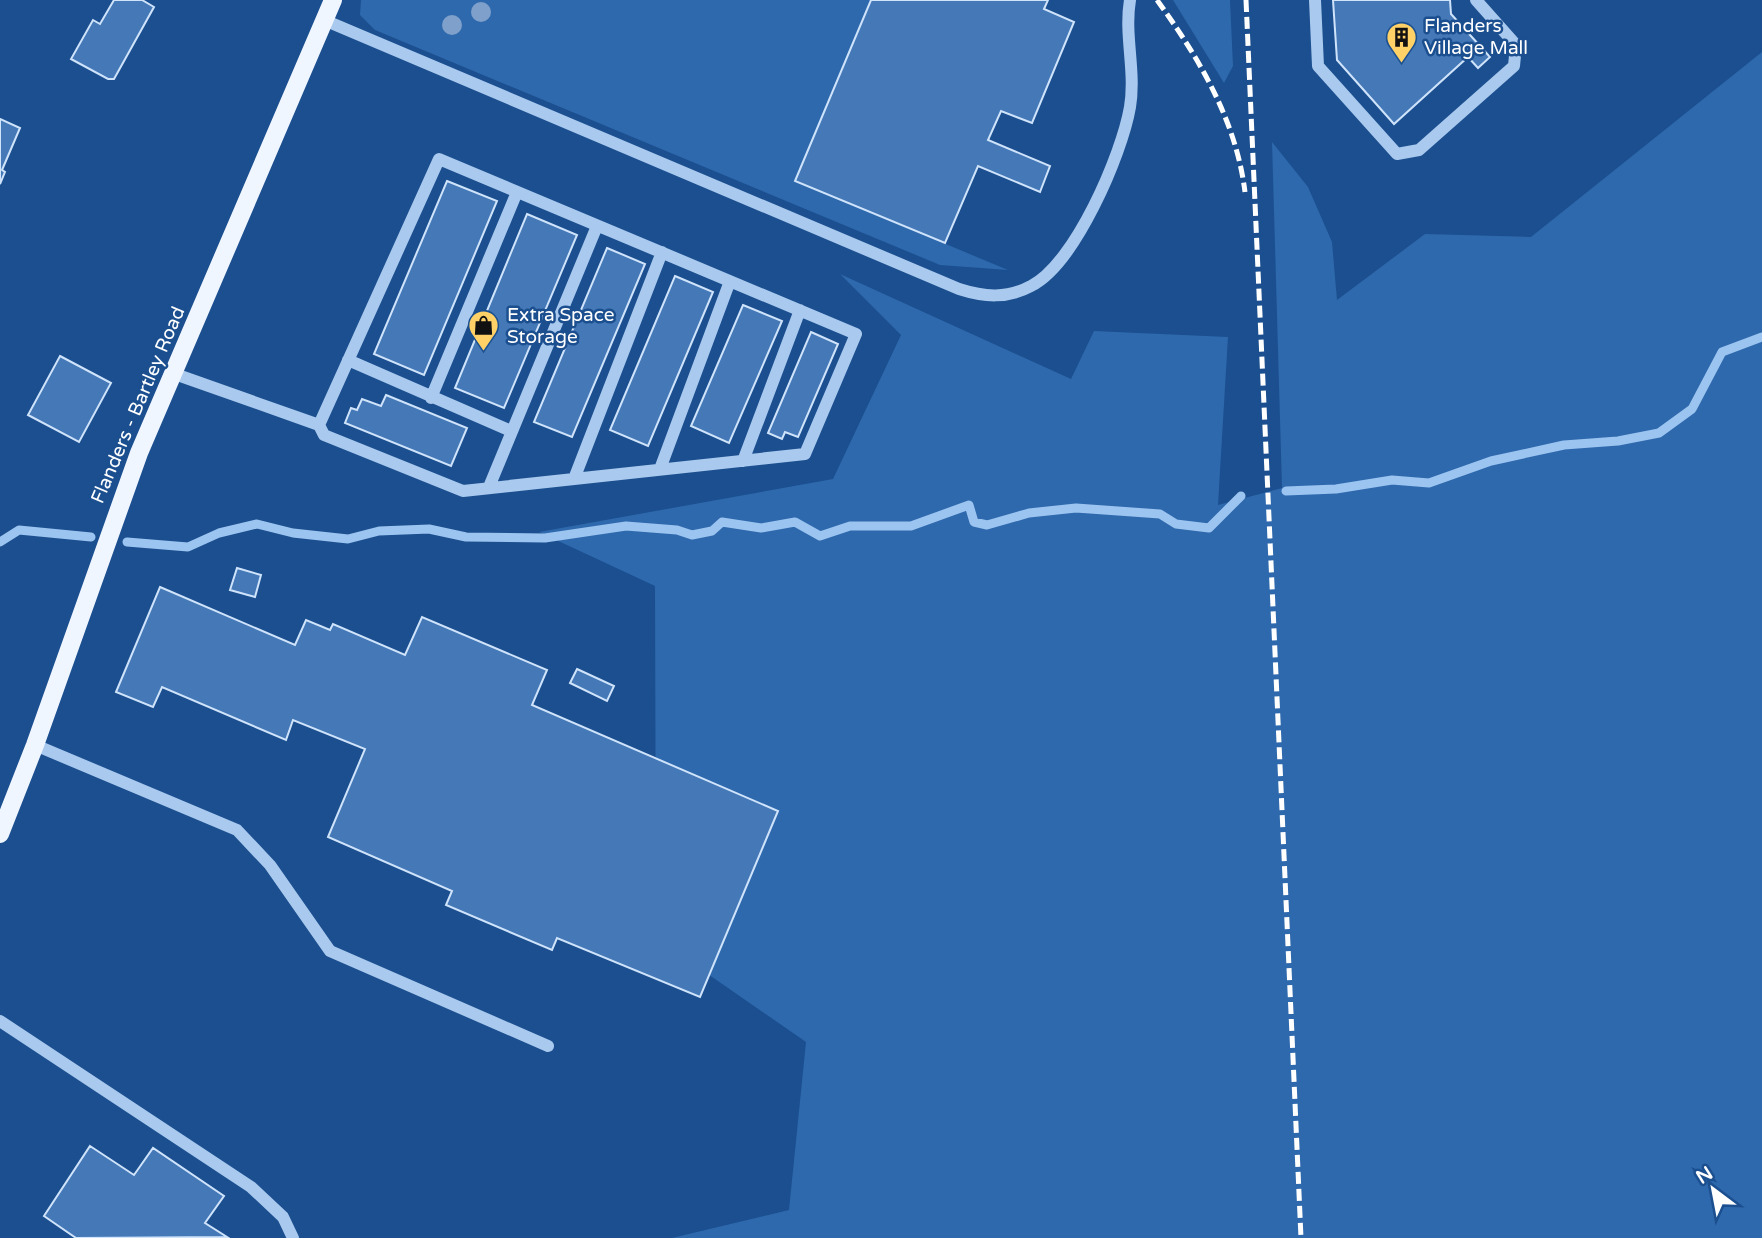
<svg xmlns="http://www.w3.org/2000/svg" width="1762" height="1238" viewBox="0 0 1762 1238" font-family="'Varela Round',sans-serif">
  <rect width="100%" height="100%" fill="#1b4f8f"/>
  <path fill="#2e69ad" d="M 361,0 L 871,0 L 795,181 L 1008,270 L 940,265 L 375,30 L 360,15 Z
    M 1173,0 L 1230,0 L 1233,66 L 1224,83 Z
    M 1762,52 L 1762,1238 L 672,1238 L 789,1210 L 806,1042 L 656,938 L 655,586 L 539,532 L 833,479 L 901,335 L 840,274 L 1071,379 L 1094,331 L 1228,337 L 1218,505 L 1282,488 L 1272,142 L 1308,187 L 1332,242 L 1337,300 L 1425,234 L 1531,237 Z"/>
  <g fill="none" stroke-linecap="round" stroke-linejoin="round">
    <path stroke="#9cc4f0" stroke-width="9" d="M 1286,491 L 1336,489 L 1392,480 L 1429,483 L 1491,461 L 1564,445 L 1618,441 L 1659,433 L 1692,409 L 1722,352 L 1762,337
      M 0,542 L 19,530 L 91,537
      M 127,542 L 188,547 L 219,533 L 257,524 L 293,533 L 348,539 L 379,531 L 429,529 L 466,537 L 545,538 L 626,526 L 677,530 L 692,535 L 712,531 L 722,522 L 761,528 L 795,522 L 820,536 L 850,526 L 911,526 L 969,505 L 974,522 L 987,525 L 1029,513 L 1076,508 L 1160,514 L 1176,524 L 1209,528 L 1241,496"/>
  </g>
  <path fill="#4478b7" stroke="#cfe3fa" stroke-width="2" d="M 114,0 L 142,0 L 154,7 L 114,79 L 108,79 L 71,59 L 93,20 L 100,24 Z
    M 871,0 L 1048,0 L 1044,9 L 1074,22 L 1032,123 L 1001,111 L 988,140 L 1050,166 L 1040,192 L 978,166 L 945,243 L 795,181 Z
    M 1333,0 L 1450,0 L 1451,14 L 1490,57 L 1478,68 L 1468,57 L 1394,124 L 1337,60 Z
    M 0,119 L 20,128 L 2,170 L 5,172 L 0,184 Z
    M 447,181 L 497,201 L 424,375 L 374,354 Z
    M 527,214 L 577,235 L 504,408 L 455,388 Z
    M 607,248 L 645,264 L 572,437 L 534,422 Z
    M 675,276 L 713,292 L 648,446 L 610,430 Z
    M 743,305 L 782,321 L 729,443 L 691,426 Z
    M 811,332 L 838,344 L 798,437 L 785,432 L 782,439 L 768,433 Z
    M 60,356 L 111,383 L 79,442 L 28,415 Z
    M 386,395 L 467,428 L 451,466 L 345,423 L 351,408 L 357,410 L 362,399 L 381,406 Z
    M 237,568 L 261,575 L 255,597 L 230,590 Z
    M 160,587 L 295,645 L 306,620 L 330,630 L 333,624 L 405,655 L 422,617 L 547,670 L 532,705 L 778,811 L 700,997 L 557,938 L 552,950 L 446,905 L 452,891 L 328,837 L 365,749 L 293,720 L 286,740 L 162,687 L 153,707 L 116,692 Z
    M 577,669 L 614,686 L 607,701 L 570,683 Z
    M 90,1146 L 134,1175 L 153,1148 L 224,1196 L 205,1223 L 227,1237 L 76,1238 L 44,1216 Z"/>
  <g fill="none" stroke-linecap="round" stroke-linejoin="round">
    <path stroke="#a9c9ee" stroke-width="12" d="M 1315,0 L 1318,66 L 1397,154 L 1419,150 L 1514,66 L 1516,45 L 1476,0
      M 324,20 L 959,289 C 984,297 1007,299 1031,286 C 1075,264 1122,154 1130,107 C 1136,71 1124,35 1130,0
      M 348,360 L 511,431
      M 172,373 L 319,425 L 324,435 L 463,491 L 805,454 L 856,334 L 439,159 L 319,425
      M 431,398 L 517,192
      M 743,461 L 800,310
      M 660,469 L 730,281
      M 574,479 L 662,252
      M 489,487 L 597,226
      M 35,745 L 237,830 L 270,865 L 330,951 L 548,1046
      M 0,1021 L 251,1187 L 283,1217 L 293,1238"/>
    <path stroke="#f0f6ff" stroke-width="18" d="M 0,834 L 35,745 L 139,453 L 333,0"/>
    <path stroke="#fff" stroke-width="5" stroke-dasharray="12 5" stroke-linecap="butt" d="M 1157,0 C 1199,58 1236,120 1245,192
      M 1246,0 L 1301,1238"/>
  </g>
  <g fill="#7ea0ca">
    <circle cx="481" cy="12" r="10"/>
    <circle cx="452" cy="25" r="10"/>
  </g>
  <defs>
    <symbol id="building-pin" viewBox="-11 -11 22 30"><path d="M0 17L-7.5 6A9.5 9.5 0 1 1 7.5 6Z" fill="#ffd166" stroke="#1b4f8f"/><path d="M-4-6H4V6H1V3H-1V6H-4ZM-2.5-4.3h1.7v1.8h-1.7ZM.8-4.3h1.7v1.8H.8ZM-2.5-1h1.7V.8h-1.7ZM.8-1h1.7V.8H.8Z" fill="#111"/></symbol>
    <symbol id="shop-pin" viewBox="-11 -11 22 30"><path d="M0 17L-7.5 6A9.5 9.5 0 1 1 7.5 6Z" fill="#ffd166" stroke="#1b4f8f"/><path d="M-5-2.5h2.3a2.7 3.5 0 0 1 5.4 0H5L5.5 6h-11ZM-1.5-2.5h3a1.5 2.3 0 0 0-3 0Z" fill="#111"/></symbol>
  </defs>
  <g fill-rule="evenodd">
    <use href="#building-pin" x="1384" y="20" width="35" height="47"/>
    <use href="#shop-pin" x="466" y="308" width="35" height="47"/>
  </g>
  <g text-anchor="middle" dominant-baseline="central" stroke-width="5" stroke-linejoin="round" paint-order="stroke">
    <g font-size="19" fill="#fff" stroke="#1b4f8f" text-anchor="start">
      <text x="1424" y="26">Flanders<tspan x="1424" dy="22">Village Mall</tspan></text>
      <text x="507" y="315">Extra Space<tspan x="507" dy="22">Storage</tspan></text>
    </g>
    <g font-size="19" fill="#fff" stroke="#1b4f8f">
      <text transform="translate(138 405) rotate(-67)">Flanders - Bartley Road</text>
    </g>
  </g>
  <g transform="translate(1713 1189) rotate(328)" stroke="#1b4f8f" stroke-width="5" paint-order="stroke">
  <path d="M0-5L12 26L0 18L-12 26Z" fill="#ffffff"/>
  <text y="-10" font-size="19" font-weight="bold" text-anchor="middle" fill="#ffffff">N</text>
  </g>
</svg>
